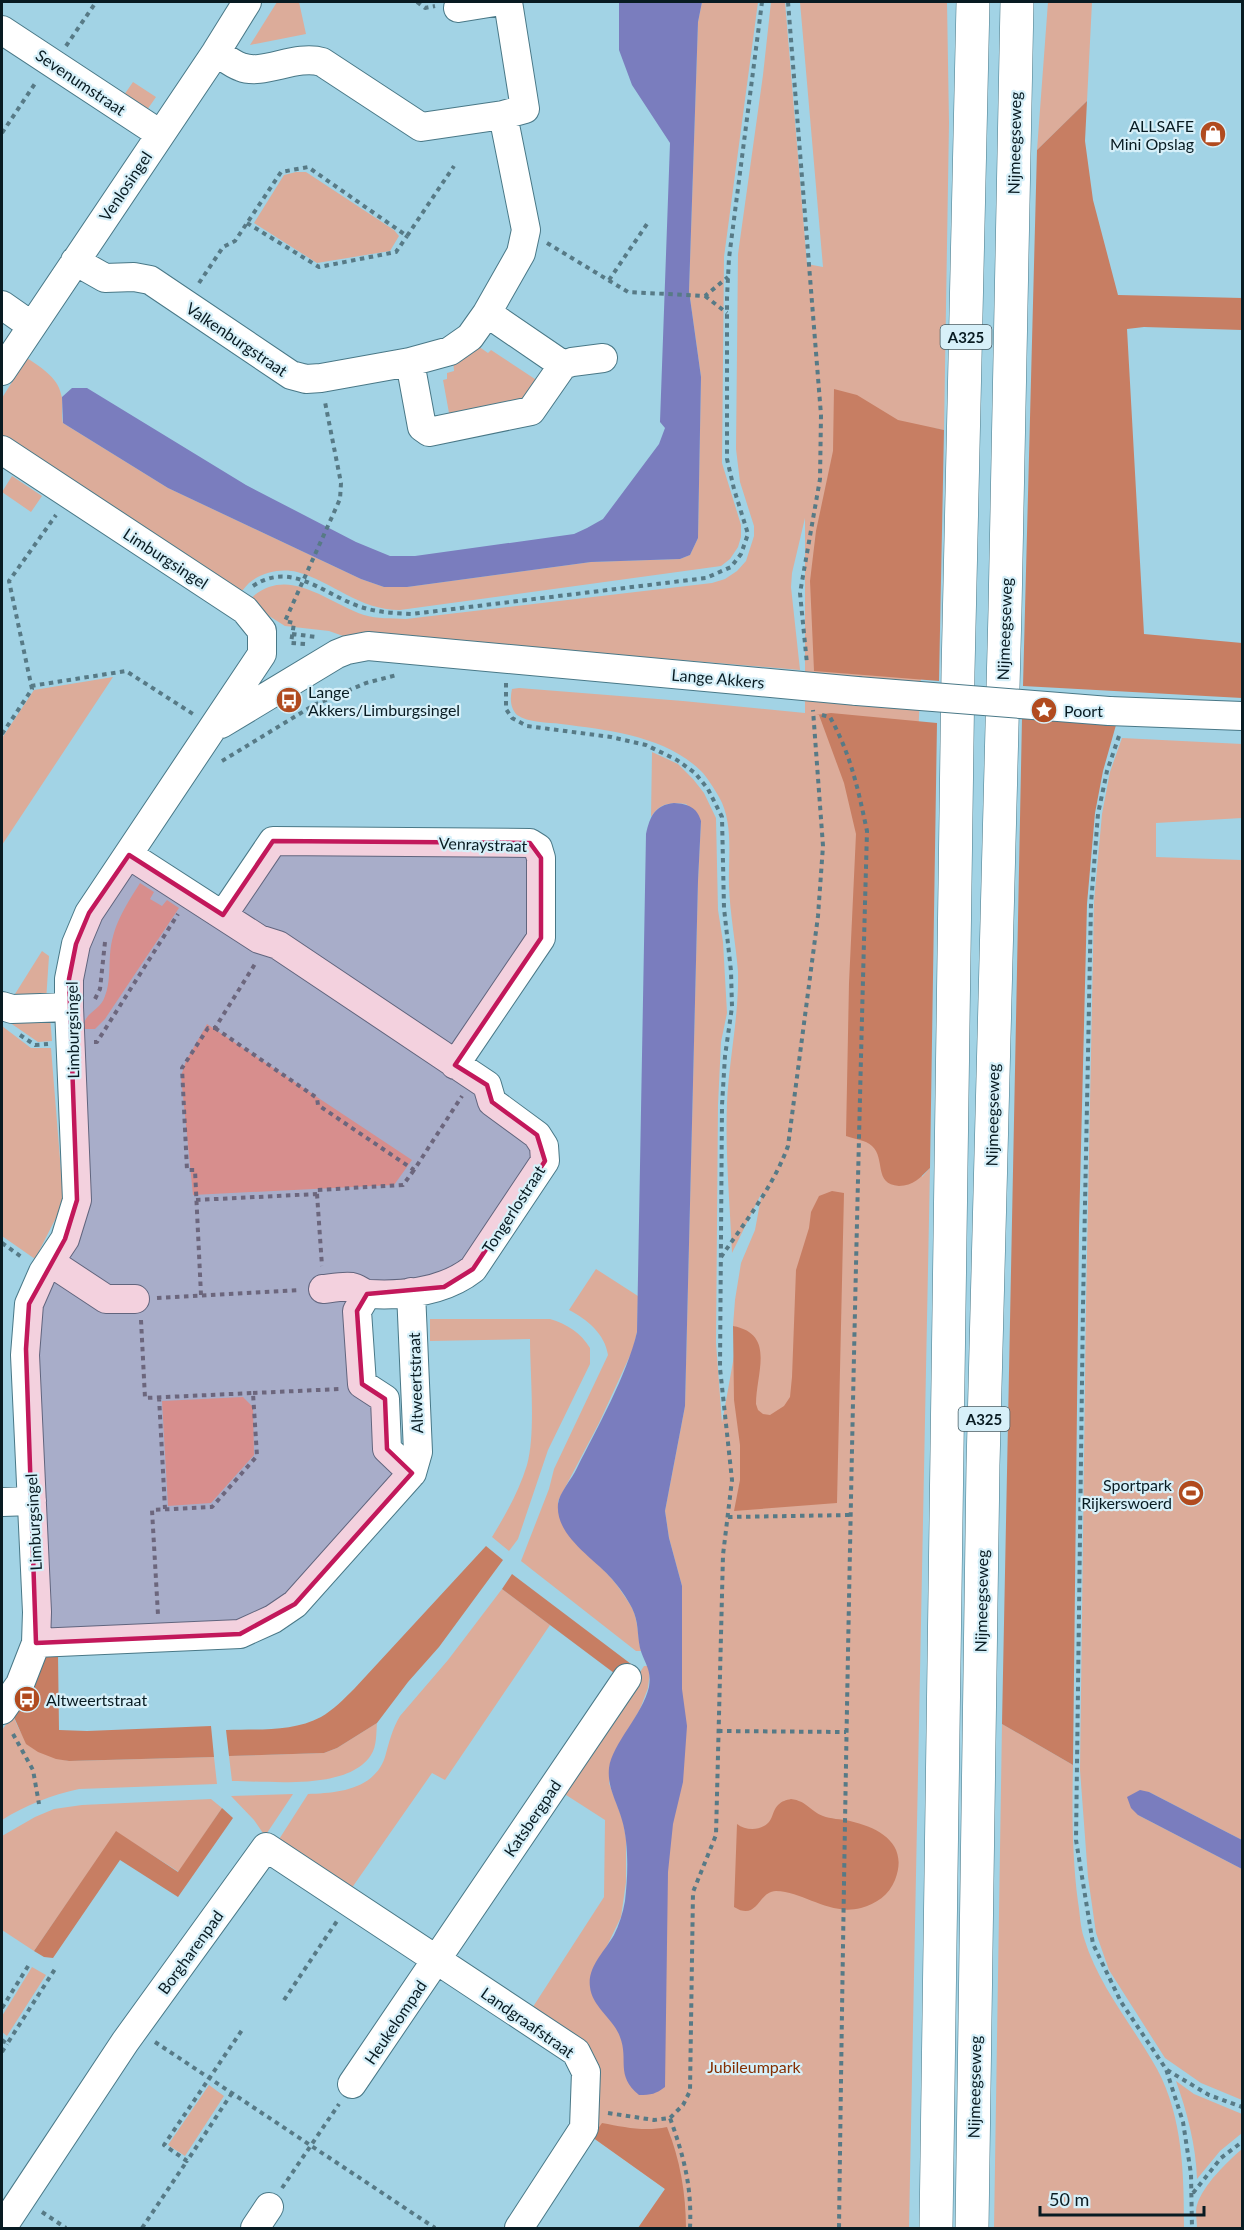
<svg xmlns="http://www.w3.org/2000/svg" width="1244" height="2230" viewBox="0 0 1244 2230" font-family="Lato,sans-serif">
  <rect width="100%" height="100%" fill="#a2d3e5"/>
  <path fill="#dcac9a" d="M 277,2 L 299,2 L 306,34 L 250,45 Z
    M 702,2 L 758,2 L 724,257 L 722,463 L 741,525 L 741,537 L 738,547 L 730,559 L 721,566 L 400,610 C 358,610 334,582 297,572 C 282,568 261,572 249,583 C 245,587 241,592 237,597 L 2,438 L 2,398 L 27,358 C 43,369 59,378 62,398 C 63,406 61,414 63,423 L 168,488 L 361,579 L 384,587 L 407,587 L 591,562 L 680,559 L 690,555 L 698,538 L 701,377 L 689,291 L 698,22 Z
    M 771,2 L 785,2 L 807,264 L 823,267 L 800,2 L 947,2 L 949,123 L 944,430 L 933,428 L 918,737 L 922,1177 L 930,1168 L 909,2228 L 638,2228 L 665,2189 L 592,2137 L 600,2091 L 599,2069 L 529,2013 L 604,1897 L 605,1820 L 563,1793 L 644,1666 L 648,1666 L 650,1670 L 648,1688 L 640,1709 L 621,1742 L 609,1783 L 623,1821 L 626,1839 L 626,1882 L 621,1917 L 606,1948 L 612,2023 L 682,1586 L 669,1538 L 665,1511 L 685,1406 L 698,881 L 701,821 L 686,804 C 671,802 659,803 651,817 L 652,752 L 678,764 L 693,779 L 704,793 L 716,818 L 718,910 L 723,942 L 727,1013 L 721,1042 L 718,1105 L 716,1343 L 722,1423 L 739,1328 L 733,1326 L 735,1300 L 741,1263 L 755,1230 L 762,1192 L 732,1253 C 730,1204 725,1153 727,1103 C 729,1059 739,1017 738,972 C 736,944 730,915 729,886 C 728,858 734,823 719,797 C 714,789 708,778 701,771 C 665,736 609,730 561,724 C 548,722 528,723 517,715 C 510,708 510,698 512,689 L 519,688 L 683,701 L 805,713 L 805,518 L 792,573 L 791,587 L 800,670 L 465,642 L 346,637 L 329,631 L 285,626 L 247,602 C 285,562 324,601 364,615 C 377,619 392,618 406,619 L 712,583 L 725,579 L 737,571 L 746,561 L 754,536 L 754,526 L 740,482 L 736,449 L 738,254 L 763,75 Z
    M 1048,2 L 1092,2 L 1087,101 L 1037,150 Z
    M 133,82 L 156,97 L 147,110 L 124,95 Z
    M 296,172 L 306,172 L 394,230 L 399,236 L 390,251 L 317,263 L 254,223 L 284,175 Z
    M 475,344 L 488,353 L 491,350 L 541,383 L 528,404 L 434,417 L 449,413 L 443,380 L 447,379 L 447,373 L 454,371 L 453,360 Z
    M 12,476 L 42,496 L 31,512 L 2,492 Z
    M 113,677 L 2,845 L 2,738 L 34,690 Z
    M 1122,738 L 1242,744 L 1242,818 L 1156,823 L 1156,857 L 1242,860 L 1242,1840 L 1149,1792 L 1138,1815 L 1242,1869 L 1242,2100 L 1201,2083 L 1165,2058 L 1109,1970 L 1096,1933 L 1088,1877 L 1080,1770 L 1086,1305 L 1094,902 L 1102,814 L 1110,772 Z
    M 140,883 L 154,892 L 150,899 L 162,906 L 167,900 L 179,908 L 105,1019 L 95,1029 L 83,1029 C 84,1011 100,1012 105,996 C 110,983 109,968 110,955 C 112,926 125,907 140,883 Z
    M 42,951 L 49,956 L 46,1001 L 10,1002 Z
    M 50,1017 L 52,1041 L 38,1042 L 6,1020 Z
    M 207,1024 L 412,1160 L 394,1185 L 193,1195 L 181,1076 L 186,1061 Z
    M 2,1026 L 31,1048 L 51,1048 L 63,1196 L 60,1210 L 35,1259 L 2,1236 Z
    M 596,1269 L 638,1296 L 637,1332 L 633,1349 L 599,1423 L 558,1501 C 558,1537 591,1554 612,1579 C 619,1587 625,1597 631,1606 C 639,1620 637,1636 641,1651 L 636,1651 L 521,1561 L 549,1489 L 554,1469 L 608,1355 C 605,1334 587,1319 569,1310 Z
    M 430,1319 L 550,1319 C 567,1324 581,1333 590,1348 L 590,1364 L 548,1450 L 518,1539 L 509,1551 L 492,1537 C 506,1514 519,1491 527,1465 C 536,1433 530,1374 530,1339 L 430,1341 Z
    M 243,1397 L 253,1407 L 254,1455 L 211,1503 L 168,1506 L 162,1401 Z
    M 502,1589 L 550,1625 L 445,1780 L 432,1773 L 349,1892 L 276,1844 L 308,1794 C 337,1793 374,1790 385,1757 C 389,1743 392,1729 400,1716 L 448,1660 Z
    M 13,1715 C 23,1744 39,1755 69,1761 L 214,1757 L 217,1784 L 79,1789 C 51,1795 26,1805 2,1820 L 2,1730 Z
    M 377,1723 C 376,1734 377,1746 371,1755 C 348,1791 269,1781 232,1781 L 229,1756 L 324,1753 L 337,1748 Z
    M 1002,1724 L 1073,1765 C 1072,1811 1072,1856 1078,1902 C 1080,1913 1080,1926 1084,1938 C 1099,1987 1132,2024 1157,2069 C 1183,2117 1184,2175 1184,2228 L 994,2228 Z
    M 293,1794 L 265,1836 L 254,1820 L 231,1796 Z
    M 211,1799 L 222,1808 L 179,1872 L 116,1832 L 34,1951 L 2,1930 L 2,1836 L 35,1817 L 54,1809 L 82,1805 Z
    M 32,1967 L 46,1975 L 7,2036 L 2,2032 L 2,2016 Z
    M 1176,2081 L 1194,2094 L 1242,2114 L 1242,2133 L 1220,2151 L 1197,2179 C 1196,2145 1187,2112 1176,2081 Z
    M 209,2085 L 224,2096 L 185,2156 L 168,2145 Z
    M 1242,2149 L 1242,2228 L 1197,2228 C 1197,2221 1195,2211 1197,2205 C 1203,2185 1227,2162 1242,2149 Z"/>
  <path fill="#c77e63" d="M 1087,101 L 1085,141 L 1093,200 L 1118,295 L 1242,298 L 1242,330 L 1144,327 L 1127,329 L 1144,634 L 1242,643 L 1242,698 L 1023,686 L 1037,150 Z
    M 834,389 L 857,395 L 898,420 L 944,430 L 939,681 L 814,671 L 810,581 L 816,531 L 833,451 Z
    M 831,713 L 937,723 L 930,1168 C 921,1177 913,1186 899,1186 C 873,1184 886,1159 872,1146 C 866,1140 854,1139 846,1136 L 849,983 L 856,834 L 844,783 L 819,715 L 816,715 Z
    M 1022,718 L 1116,725 L 1103,771 L 1095,813 L 1087,904 L 1079,1228 L 1073,1765 L 1002,1724 Z
    M 832,1191 L 844,1193 L 837,1503 L 734,1511 L 740,1480 L 740,1445 L 734,1400 L 733,1326 C 776,1334 756,1373 756,1404 L 758,1410 L 763,1414 L 770,1415 L 784,1406 L 790,1397 L 792,1377 L 796,1270 L 809,1228 L 811,1212 L 819,1196 Z
    M 486,1546 L 503,1560 L 439,1647 L 408,1682 L 377,1723 L 337,1748 L 324,1753 L 229,1756 L 226,1730 C 257,1729 293,1732 321,1717 C 333,1710 344,1699 354,1689 Z
    M 512,1574 L 631,1664 L 622,1679 L 502,1589 Z
    M 47,1654 L 58,1654 L 59,1730 L 87,1731 L 211,1726 L 214,1757 L 69,1761 L 56,1759 L 38,1752 L 26,1744 L 13,1715 L 36,1680 Z
    M 791,1799 C 807,1801 810,1811 823,1816 C 830,1819 841,1819 850,1821 C 880,1828 909,1844 895,1880 C 889,1895 876,1904 861,1908 C 829,1916 805,1892 776,1891 C 758,1891 758,1922 734,1907 L 737,1824 C 746,1831 761,1831 769,1822 C 773,1817 773,1810 778,1805 C 782,1801 786,1800 791,1799 Z
    M 222,1808 L 233,1818 L 178,1897 L 120,1860 L 53,1958 L 44,1957 L 34,1951 L 116,1831 L 178,1872 Z
    M 602,2123 C 624,2127 644,2132 667,2127 C 680,2159 686,2194 686,2228 L 638,2228 L 665,2189 L 592,2137 Z"/>
  <path fill="#7a7dbe" d="M 619,2 L 702,2 L 698,22 L 689,291 L 701,377 L 698,538 L 690,555 L 680,559 L 591,562 L 407,587 L 384,587 L 361,579 L 168,488 L 63,423 L 62,397 L 72,388 L 87,388 L 246,485 L 356,542 L 390,556 L 415,556 L 574,534 L 587,528 L 603,519 L 659,444 L 665,428 L 660,422 L 670,143 L 632,85 L 619,50 Z
    M 674,803 C 688,804 697,807 701,821 L 698,881 L 685,1406 L 665,1511 L 669,1538 L 682,1586 L 682,1689 L 687,1726 L 683,1782 L 673,1824 L 668,1872 L 665,2087 C 656,2094 651,2095 639,2095 C 615,2075 629,2060 620,2037 C 614,2019 592,2007 590,1987 C 587,1967 605,1951 614,1935 C 619,1925 623,1913 625,1901 C 628,1876 629,1844 622,1820 C 617,1802 607,1787 609,1768 C 612,1744 643,1714 649,1687 C 652,1669 644,1663 640,1648 C 637,1634 639,1622 632,1608 C 627,1598 619,1587 612,1579 C 594,1558 555,1536 558,1504 C 559,1493 572,1479 577,1468 C 597,1428 627,1375 637,1332 L 646,834 C 650,816 655,805 674,803 Z
    M 1140,1790 L 1149,1792 L 1242,1840 L 1242,1869 L 1138,1815 L 1131,1808 L 1127,1797 Z"/>
  <g fill="none" stroke-linecap="round" stroke-linejoin="round">
    <defs>
      <path id="minor" d="M 458,8 L 495,2
        M 2,30 L 160,134
        M 216,52 C 224,57 232,64 241,67 C 263,76 296,54 322,62 L 421,127 L 503,115 L 525,109 L 508,2
        M 75,261 L 105,278 L 134,277 L 150,280 L 291,375 L 306,379 L 321,378 L 410,362 L 450,351 L 470,337 L 487,313 L 563,365
        M 2,305 L 32,326
        M 487,313 L 521,253 L 526,230 L 503,115
        M 410,362 L 422,427 L 429,432 L 531,411 L 563,365 L 572,362 L 603,358
        M 2,371 L 216,52 L 247,2
        M 2,450 L 245,610 L 262,631 L 262,654 L 89,913 L 76,944 L 69,979 L 69,1007 L 77,1200 L 65,1239 L 43,1272 L 29,1304 L 25,1355 L 37,1612 L 36,1643 L 20,1684 L 2,1710
        M 1109,711 L 1242,716
        M 221,724 L 337,654 L 347,650 L 368,646 L 857,691
        M 129,855 L 259,939 L 278,945 L 475,1077 L 487,1085 L 492,1102 L 537,1135 L 544,1146 L 545,1161 L 473,1269 C 445,1291 405,1296 369,1294 C 363,1294 358,1288 352,1287 C 343,1286 332,1288 323,1289
        M 223,915 L 273,841 L 530,843 L 538,848 L 541,858 L 541,938 L 455,1065
        M 2,1006 L 12,1009 L 69,1007
        M 50,1262 L 106,1299 L 135,1299
        M 367,1294 L 357,1311 L 362,1384 L 385,1399 L 387,1449 L 412,1473
        M 2,1502 L 32,1501
        M 36,1643 L 240,1634 L 273,1619 L 295,1604 L 412,1473 L 418,1452 L 411,1292
        M 352,2084 L 627,1678
        M 2,2228 L 125,2042 L 266,1847 L 576,2052 L 586,2072 L 584,2128 L 519,2228
        M 255,2228 L 269,2207"/>
      <path id="highway" d="M 936,2228 L 958,672 L 973,2
        M 972,2228 L 983,1465 L 1005,610 L 1017,2"/>
    </defs>
    <use href="#minor" stroke="#497887" stroke-width="30"/>
    <use href="#highway" stroke="#497887" stroke-width="34"/>
    <path stroke="#577a86" stroke-width="4" stroke-dasharray="4.5 4.5" stroke-linecap="butt" d="M 417,2 L 425,8 L 435,6
      M 788,2 L 821,415 L 820,479 L 800,593 L 807,664
      M 66,46 L 96,2
      M 2,133 L 36,82
      M 247,223 L 319,267 L 396,252 L 407,236
      M 547,243 L 628,292 L 705,296 L 728,277
      M 609,280 L 647,224
      M 199,283 L 223,247 L 235,241 L 281,172 L 308,167 L 407,236 L 454,166
      M 705,296 L 727,313
      M 253,586 C 289,562 319,590 353,604 C 372,612 391,613 412,614 L 706,578 L 731,567 L 741,554 L 748,534 L 734,489 L 727,459 L 727,297 L 729,258 L 762,2
      M 292,634 L 317,637
      M 305,644 L 291,643 L 294,623 L 285,621 L 340,499 L 341,483 L 325,402
      M 506,683 L 506,709 L 512,718 L 527,726 L 611,737 L 646,745 L 677,760 L 695,773 L 708,789 L 722,817 L 724,908 L 731,971 L 732,1007 L 725,1056 L 722,1105 L 720,1368 L 732,1480 L 723,1555 L 716,1835 L 693,1892 L 690,2091 L 683,2105 L 670,2118
      M 31,686 L 126,671 L 193,714
      M 822,715 L 830,717 C 851,755 858,789 867,831 C 854,1297 845,1762 839,2228
      M 2,734 L 32,689 L 9,581 L 56,515
      M 1119,736 L 1107,771 L 1098,814 L 1091,904 L 1083,1305 L 1076,1840 L 1093,1944 L 1121,2002 L 1166,2069 L 1183,2122 L 1191,2174 L 1192,2228
      M 222,761 L 314,705 L 366,683 L 397,675
      M 95,999 L 100,989 L 105,942
      M 215,1028 L 317,1098 L 318,1105 L 414,1170 L 462,1096
      M 20,1035 L 35,1045 L 48,1044
      M 94,1042 L 97,1042 L 178,914
      M 317,1194 L 322,1266
      M 196,1200 L 317,1194 L 317,1190 L 403,1185 L 414,1170
      M 2,1243 L 23,1258
      M 721,1257 C 745,1222 773,1187 788,1146 L 818,916 L 823,846 L 813,710
      M 201,1295 L 195,1170 L 187,1170 L 182,1068 L 208,1028 L 215,1028 L 255,964
      M 157,1298 L 299,1290
      M 141,1320 L 145,1398 L 253,1393 L 257,1456 L 212,1507 L 152,1510 L 158,1615
      M 253,1393 L 340,1389
      M 159,1397 L 165,1509
      M 728,1517 L 852,1515
      M 718,1731 L 846,1732
      M 13,1734 L 33,1770 L 39,1804
      M 284,2000 L 337,1921
      M 2,2008 L 30,1963
      M 2,2040 L 7,2044 L 55,1969
      M 155,2042 L 435,2228
      M 2,2052 L 7,2044
      M 1167,2070 L 1209,2095 L 1242,2107
      M 232,2093 L 187,2161 L 164,2145 L 242,2030
      M 608,2113 L 654,2120 L 670,2118 C 684,2157 692,2187 690,2228
      M 282,2188 L 339,2104
      M 1193,2193 L 1221,2158 L 1242,2142
      M 42,2212 L 66,2228
      M 142,2228 L 187,2161"/>
    <use href="#minor" stroke="#fff" stroke-width="28"/>
    <use href="#highway" stroke="#fff" stroke-width="33"/>
    <defs>
      <path id="minor-bridge" d="M 857,691 L 1109,711"/>
    </defs>
    <use href="#minor-bridge" stroke="#497887" stroke-width="30" stroke-linecap="butt"/>
    <use href="#minor-bridge" stroke="#fff" stroke-width="28"/>
  </g>
  <path fill="#c2185b" fill-opacity="0.2" stroke="#c2185b" stroke-width="4.5" stroke-linejoin="round" d="M 273,841 L 530,843 L 541,858 L 541,938 L 455,1065 L 487,1085 L 492,1102 L 537,1135 L 545,1161 L 473,1269 L 444,1287 L 367,1294 L 357,1311 L 362,1384 L 385,1399 L 387,1449 L 412,1473 L 295,1604 L 240,1634 L 36,1643 L 26,1349 L 29,1304 L 65,1239 L 77,1200 L 69,979 L 76,944 L 89,913 L 129,855 L 223,915 Z"/>
  <defs>
    <symbol id="shop-disc" viewBox="-11 -11 22 22"><circle r="9.5" fill="#b14b1f" stroke="#d7f0f9"/><path d="M-5-2.5h2.3a2.7 3.5 0 0 1 5.4 0H5L5.5 6h-11ZM-1.5-2.5h3a1.5 2.3 0 0 0-3 0Z" fill="#fff"/></symbol>
    <symbol id="bus-disc" viewBox="-11 -11 22 22"><circle r="9.5" fill="#b14b1f" stroke="#d7f0f9"/><path d="M-5-6H5V4H4V6H2V4H-2V6H-4V4H-5ZM-3.5-4V0h7V-4ZM-3.5 1.2v1.5H-2V1.2ZM2 1.2v1.5H3.5V1.2Z" fill="#fff"/></symbol>
    <symbol id="sight-disc" viewBox="-11 -11 22 22"><circle r="9.5" fill="#b14b1f" stroke="#d7f0f9"/><path d="M0-6L1.8-2.2L6-1.7L2.9 1.2L3.7 5.4L0 3.3L-3.7 5.4L-2.9 1.2L-6-1.7L-1.8-2.2Z" fill="#fff"/></symbol>
    <symbol id="stadium-disc" viewBox="-11 -11 22 22"><circle r="9.5" fill="#b14b1f" stroke="#d7f0f9"/><path d="M0-5a6.5 5 0 1 0 0 10a6.5 5 0 1 0 0-10ZM-3.5-1.8h7v3.6h-7Z" fill="#fff"/></symbol>
  </defs>
  <g fill-rule="evenodd">
    <use href="#shop-disc" x="1198" y="119" width="30" height="30"/>
    <use href="#bus-disc" x="274" y="685" width="30" height="30"/>
    <use href="#sight-disc" x="1029" y="695" width="30" height="30"/>
    <use href="#stadium-disc" x="1176" y="1478" width="30" height="30"/>
    <use href="#bus-disc" x="12" y="1684" width="30" height="30"/>
  </g>
  <g text-anchor="middle" dominant-baseline="central" stroke-width="4.5" stroke-linejoin="round" paint-order="stroke">
    <g fill="#d7f0f9" stroke="#465b62" stroke-width="1.5">
      <rect x="940.5" y="325" width="51" height="24" rx="4.5"/>
      <rect x="958.5" y="1407" width="51" height="24" rx="4.5"/>
    </g>
    <g font-size="15" font-weight="bold" fill="#081b22">
      <text x="966" y="337">A325</text>
      <text x="984" y="1419">A325</text>
    </g>
    <g font-size="16" fill="#081b22" stroke="#d7f0f9">
      <text transform="translate(81 82) rotate(34)">Sevenumstraat</text>
      <text transform="translate(1014 143) rotate(-89)">Nijmeegseweg</text>
      <text transform="translate(125 186) rotate(-56)">Venlosingel</text>
      <text transform="translate(237 339) rotate(34)">Valkenburgstraat</text>
      <text transform="translate(166 558) rotate(33)">Limburgsingel</text>
      <text transform="translate(1004 629) rotate(-88)">Nijmeegseweg</text>
      <text transform="translate(718 678) rotate(5)">Lange Akkers</text>
      <text transform="translate(483 844) rotate(2)">Venraystraat</text>
      <text transform="translate(72 1030) rotate(-91)">Limburgsingel</text>
      <text transform="translate(992 1115) rotate(-89)">Nijmeegseweg</text>
      <text transform="translate(513 1209) rotate(-57)">Tongerlostraat</text>
      <text transform="translate(415 1383) rotate(-92)">Altweertstraat</text>
      <text transform="translate(33 1522) rotate(-93)">Limburgsingel</text>
      <text transform="translate(981 1601) rotate(-89)">Nijmeegseweg</text>
      <text transform="translate(532 1818) rotate(-56)">Katsbergpad</text>
      <text transform="translate(190 1952) rotate(-54)">Borgharenpad</text>
      <text transform="translate(395 2022) rotate(-56)">Heukelompad</text>
      <text transform="translate(528 2022) rotate(35)">Landgraafstraat</text>
      <text transform="translate(974 2087) rotate(-89)">Nijmeegseweg</text>
    </g>
    <g font-size="16" fill="#081b22" stroke="#d7f0f9" text-anchor="start">
      <text x="1194" y="125" text-anchor="end">ALLSAFE<tspan x="1194" dy="18">Mini Opslag</tspan></text>
      <text x="308" y="691">Lange<tspan x="308" dy="18">Akkers/Limburgsingel</tspan></text>
      <text x="1064" y="710">Poort</text>
      <text x="1172" y="1484" text-anchor="end">Sportpark<tspan x="1172" dy="18">Rijkerswoerd</tspan></text>
      <text x="46" y="1699">Altweertstraat</text>
    </g>
    <g font-size="16" fill="#842e01" stroke="#d7f0f9">
      <text x="754" y="2066">Jubileumpark</text>
    </g>
  </g>
  <rect width="1244" height="2230" fill="none" stroke="#081b22" stroke-width="6"/>
  <path d="M1040 2206v9h164v-9" fill="none" stroke="#081b22" stroke-width="3"/>
  <text x="1049" y="2206" font-size="18" fill="#081b22" stroke="#d7f0f9" stroke-width="4.5" paint-order="stroke">50 m</text>
</svg>
